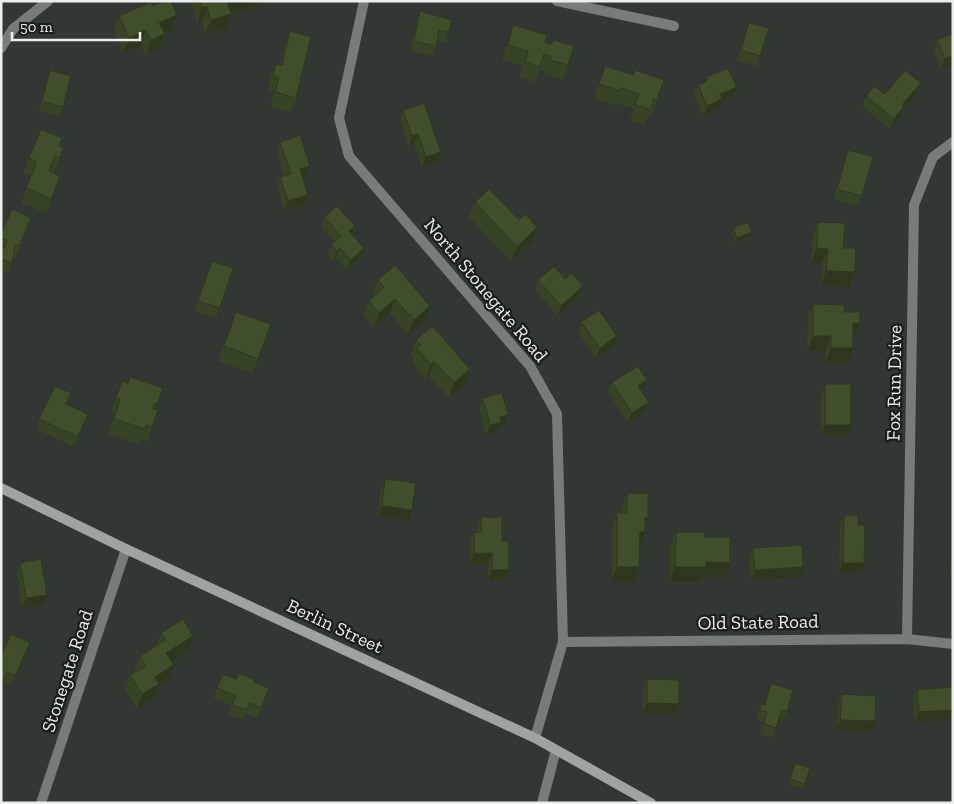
<svg xmlns="http://www.w3.org/2000/svg" width="954" height="804" viewBox="0 0 954 804" font-family="'Zilla Slab',serif">
  <rect width="100%" height="100%" fill="#323734"/>
  <g fill="none" stroke-linecap="round" stroke-linejoin="round">
    <path stroke="#787b7b" stroke-width="10" d="M 364,1 L 339,118 L 349,156 L 530,366 L 557,414 L 563,642 L 535,738
      M 557,1 L 674,26
      M 1,48 L 13,29 L 48,1
      M 907,639 L 914,205 L 933,157 L 953,142
      M 563,642 L 907,639 L 953,644
      M 41,803 L 126,549
      M 542,803 L 556,750"/>
    <path stroke="#9da2a2" stroke-width="10" d="M 1,488 L 126,549 L 535,738 L 651,803"/>
  </g>
  <path fill="#374325" d="M 191,1 L 261,1 L 259,5 L 230,13 L 231,14 L 225,29 L 205,34 L 202,22 L 197,23 Z
    M 153,6 L 172,30 L 164,33 L 165,34 L 159,49 L 146,55 L 141,45 L 123,52 L 114,31 L 119,16 Z
    M 420,11 L 449,32 L 445,42 L 437,40 L 432,56 L 410,51 L 417,21 Z
    M 749,23 L 760,56 L 757,66 L 737,60 Z
    M 513,25 L 545,42 L 568,65 L 563,80 L 544,74 L 545,70 L 540,69 L 535,82 L 519,77 L 523,66 L 502,60 Z
    M 290,31 L 296,98 L 291,112 L 270,107 L 274,91 L 268,90 L 270,78 L 276,64 L 280,65 L 285,46 Z
    M 937,40 L 953,63 L 941,69 L 933,50 Z
    M 605,66 L 633,75 L 664,80 L 652,115 L 649,114 L 645,125 L 630,120 L 634,109 L 616,103 L 615,106 L 594,98 Z
    M 50,70 L 63,107 L 60,117 L 39,111 L 47,80 Z
    M 707,77 L 737,87 L 733,97 L 721,102 L 718,109 L 703,116 L 694,95 L 698,85 L 705,82 Z
    M 921,83 L 917,93 L 902,111 L 900,116 L 890,129 L 862,106 L 866,96 L 885,94 Z
    M 403,110 L 438,161 L 422,167 L 414,144 L 409,146 L 400,120 Z
    M 280,142 L 310,166 L 306,176 L 303,177 L 308,195 L 305,205 L 285,211 L 277,187 L 280,177 L 284,176 L 277,152 Z
    M 59,146 L 64,148 L 54,173 L 50,171 L 55,191 L 46,213 L 21,203 L 31,176 L 23,173 L 29,158 Z
    M 848,150 L 862,196 L 858,206 L 833,199 Z
    M 475,202 L 519,220 L 532,242 L 511,261 L 469,217 Z
    M 324,217 L 355,226 L 352,235 L 360,258 L 347,270 L 336,258 L 333,261 L 328,255 L 331,245 L 334,242 L 321,227 Z
    M 818,222 L 855,272 L 849,287 L 821,286 L 822,264 L 811,263 L 813,237 Z
    M 28,228 L 16,256 L 14,256 L 8,273 L 1,270 L 1,234 Z
    M 733,228 L 750,237 L 735,243 L 731,233 Z
    M 212,261 L 233,268 L 216,318 L 194,311 Z
    M 378,280 L 430,306 L 425,320 L 408,334 L 390,313 L 374,327 L 363,315 L 369,301 L 374,296 L 372,294 Z
    M 538,280 L 579,296 L 558,316 L 535,290 Z
    M 813,304 L 844,312 L 854,338 L 853,338 L 853,348 L 847,363 L 826,362 L 826,351 L 807,351 L 808,318 Z
    M 236,312 L 271,324 L 253,373 L 218,361 Z
    M 581,322 L 614,346 L 596,358 L 578,332 Z
    M 416,340 L 465,384 L 449,398 L 429,376 L 426,379 L 412,363 L 414,357 L 411,354 Z
    M 122,381 L 128,383 L 163,388 L 155,409 L 158,410 L 147,442 L 141,440 L 140,444 L 108,434 L 115,414 L 111,413 Z
    M 612,382 L 643,390 L 642,391 L 645,412 L 628,423 L 608,392 Z
    M 825,384 L 848,435 L 821,435 L 821,394 Z
    M 483,398 L 508,415 L 504,425 L 499,426 L 496,433 L 486,435 L 479,408 Z
    M 67,404 L 88,414 L 85,424 L 74,447 L 36,429 L 39,419 Z
    M 385,479 L 412,510 L 409,520 L 378,516 L 381,489 Z
    M 627,493 L 648,518 L 645,526 L 645,532 L 640,546 L 639,567 L 634,582 L 612,581 L 612,528 L 617,513 L 622,513 L 622,508 Z
    M 844,515 L 858,525 L 861,573 L 839,573 L 840,525 Z
    M 481,517 L 502,541 L 509,570 L 505,580 L 488,580 L 488,563 L 470,564 L 470,542 L 474,532 L 478,532 L 478,527 Z
    M 676,532 L 705,537 L 730,563 L 725,577 L 702,577 L 700,582 L 670,582 L 670,546 Z
    M 753,548 L 800,577 L 751,580 L 749,558 Z
    M 953,550 L 953,575 L 950,575 L 951,555 Z
    M 20,563 L 43,605 L 22,608 L 17,573 Z
    M 161,633 L 193,636 L 188,650 L 171,661 L 168,679 L 158,686 L 154,699 L 137,709 L 125,690 L 130,675 L 135,672 L 134,670 L 140,656 L 157,645 Z
    M 30,643 L 26,653 L 11,686 L 3,682 L 1,656 Z
    M 236,679 L 254,682 L 269,688 L 258,718 L 246,713 L 243,720 L 229,715 L 232,706 L 213,698 L 217,688 Z
    M 647,679 L 679,704 L 675,714 L 643,713 L 643,689 Z
    M 771,683 L 787,711 L 783,721 L 779,720 L 773,738 L 760,734 L 764,722 L 756,720 L 761,704 L 764,705 Z
    M 953,687 L 915,722 L 913,700 L 917,690 Z
    M 842,694 L 875,721 L 872,731 L 837,730 L 838,704 Z
    M 795,763 L 810,768 L 803,789 L 788,784 Z"/>
  <path fill="#2d371e" d="M 227,1 L 261,1 L 259,5 L 222,16 Z
    M 207,7 L 202,22 L 197,23 L 202,8 Z
    M 231,14 L 225,29 L 205,34 L 211,20 Z
    M 177,15 L 172,30 L 154,37 L 159,23 Z
    M 146,30 L 141,45 L 123,52 L 129,38 Z
    M 165,34 L 159,49 L 146,55 L 151,40 Z
    M 953,55 L 953,63 L 941,69 L 945,59 Z
    M 921,83 L 917,93 L 902,111 L 900,116 L 890,129 L 894,119 L 902,105 Z
    M 737,87 L 733,97 L 721,102 L 718,109 L 703,116 L 707,106 L 720,94 Z
    M 418,134 L 414,144 L 409,146 L 412,136 Z
    M 441,152 L 438,161 L 422,167 L 426,157 Z
    M 310,166 L 306,176 L 296,179 L 300,169 Z
    M 60,176 L 55,191 L 46,213 L 51,199 Z
    M 308,195 L 305,205 L 285,211 L 288,201 Z
    M 355,226 L 351,236 L 349,231 Z
    M 537,227 L 532,242 L 511,261 L 517,247 Z
    M 752,232 L 750,237 L 735,243 L 737,238 Z
    M 340,248 L 336,258 L 333,261 L 337,251 Z
    M 364,248 L 360,258 L 347,270 L 351,260 Z
    M 817,248 L 828,249 L 822,264 L 811,263 Z
    M 826,271 L 855,272 L 849,287 L 821,286 Z
    M 583,286 L 579,296 L 558,316 L 561,306 Z
    M 395,299 L 390,313 L 374,327 L 379,313 Z
    M 430,306 L 425,320 L 408,334 L 414,320 Z
    M 853,323 L 860,323 L 854,338 L 848,338 Z
    M 617,336 L 614,346 L 596,358 L 600,348 Z
    M 813,336 L 831,336 L 826,351 L 807,351 Z
    M 831,348 L 853,348 L 847,363 L 826,362 Z
    M 434,361 L 429,376 L 426,379 L 431,364 Z
    M 470,369 L 465,384 L 449,398 L 454,383 Z
    M 647,380 L 643,390 L 635,396 L 638,386 Z
    M 649,402 L 645,412 L 628,423 L 632,413 Z
    M 88,414 L 85,424 L 74,447 L 78,437 Z
    M 508,415 L 504,425 L 499,426 L 496,433 L 486,435 L 490,425 L 500,417 Z
    M 825,425 L 851,425 L 848,435 L 821,435 Z
    M 382,506 L 412,510 L 409,520 L 378,516 Z
    M 645,517 L 648,518 L 642,532 Z
    M 640,532 L 645,532 L 639,547 Z
    M 492,553 L 488,563 L 470,564 L 474,554 Z
    M 706,562 L 730,563 L 725,577 L 702,577 L 700,582 L 670,582 L 675,567 Z
    M 843,563 L 864,563 L 861,573 L 839,573 Z
    M 617,567 L 639,567 L 634,582 L 612,581 Z
    M 803,567 L 800,577 L 751,580 L 755,570 Z
    M 492,570 L 509,570 L 505,580 L 488,580 Z
    M 47,595 L 43,605 L 22,608 L 26,598 Z
    M 193,636 L 188,650 L 161,668 L 166,653 Z
    M 30,643 L 26,653 L 11,686 L 15,676 Z
    M 174,665 L 168,679 L 158,686 L 154,699 L 137,709 L 142,694 L 155,677 Z
    M 647,703 L 679,704 L 675,714 L 643,713 Z
    M 953,710 L 953,719 L 915,722 L 919,712 Z
    M 840,720 L 875,721 L 872,731 L 837,730 Z"/>
  <path fill="#404e2b" stroke="#2d371e" d="M 164,1 L 171,1 L 177,15 L 159,23 L 165,34 L 151,40 L 146,30 L 129,38 L 119,16 L 151,2 L 153,6 Z
    M 200,1 L 227,1 L 231,14 L 211,20 L 207,7 L 202,8 Z
    M 420,11 L 452,20 L 449,32 L 439,30 L 436,46 L 414,41 Z
    M 749,23 L 769,28 L 760,56 L 741,50 Z
    M 513,25 L 547,35 L 545,42 L 552,44 L 554,40 L 574,46 L 568,65 L 549,60 L 551,56 L 544,54 L 540,67 L 525,62 L 528,51 L 508,45 Z
    M 290,31 L 311,37 L 296,98 L 275,92 L 279,77 L 273,75 L 276,64 L 282,65 Z
    M 953,33 L 953,55 L 945,59 L 937,40 Z
    M 605,66 L 633,75 L 635,70 L 664,80 L 657,100 L 654,99 L 651,110 L 635,105 L 639,94 L 621,88 L 621,91 L 599,84 Z
    M 728,68 L 737,87 L 720,94 L 722,99 L 707,106 L 698,85 L 707,81 L 707,77 Z
    M 50,70 L 71,76 L 63,107 L 42,101 Z
    M 905,70 L 921,83 L 902,105 L 904,106 L 894,119 L 866,96 L 874,86 L 885,94 Z
    M 424,103 L 441,152 L 426,157 L 418,134 L 412,136 L 403,110 Z
    M 41,129 L 62,138 L 59,146 L 64,148 L 59,158 L 55,156 L 49,171 L 60,176 L 51,199 L 26,188 L 37,162 L 29,158 Z
    M 300,135 L 310,166 L 300,169 L 308,195 L 288,201 L 280,177 L 291,174 L 280,142 Z
    M 848,150 L 873,157 L 862,196 L 837,189 Z
    M 489,189 L 519,220 L 526,214 L 537,227 L 517,247 L 475,202 Z
    M 337,206 L 355,226 L 349,231 L 364,248 L 351,260 L 340,248 L 337,251 L 331,245 L 341,236 L 324,217 Z
    M 12,209 L 31,218 L 19,246 L 16,245 L 13,252 L 15,253 L 11,263 L 1,259 L 1,247 L 4,248 L 7,240 L 1,238 L 1,234 Z
    M 748,222 L 752,232 L 737,238 L 733,228 Z
    M 818,222 L 845,223 L 843,248 L 856,248 L 855,272 L 826,271 L 828,249 L 817,248 Z
    M 212,261 L 233,268 L 220,308 L 198,301 Z
    M 395,265 L 430,306 L 414,320 L 395,299 L 379,313 L 369,301 L 384,287 L 378,280 Z
    M 554,266 L 565,279 L 572,273 L 583,286 L 561,306 L 538,280 Z
    M 813,304 L 844,305 L 844,312 L 860,312 L 860,323 L 853,323 L 853,348 L 831,348 L 831,336 L 813,336 Z
    M 599,310 L 617,336 L 600,348 L 581,322 Z
    M 236,312 L 271,324 L 258,359 L 224,346 Z
    M 432,326 L 470,369 L 454,383 L 434,361 L 431,364 L 417,349 L 421,345 L 416,340 Z
    M 638,366 L 647,380 L 638,386 L 649,402 L 632,413 L 612,382 Z
    M 130,377 L 163,388 L 157,404 L 155,403 L 153,409 L 158,410 L 152,427 L 146,425 L 145,429 L 114,419 L 120,399 L 116,398 L 122,381 L 128,383 Z
    M 825,384 L 851,384 L 851,425 L 825,425 Z
    M 55,386 L 71,393 L 66,404 L 88,414 L 78,437 L 39,419 Z
    M 502,393 L 508,415 L 500,417 L 501,421 L 499,423 L 490,425 L 483,398 Z
    M 385,479 L 416,483 L 412,510 L 382,506 Z
    M 627,493 L 648,493 L 648,518 L 645,517 L 645,532 L 640,532 L 639,567 L 617,567 L 617,513 L 627,513 Z
    M 844,515 L 858,515 L 858,525 L 865,525 L 864,563 L 843,563 Z
    M 481,517 L 502,517 L 502,541 L 509,541 L 509,570 L 492,570 L 492,553 L 474,554 L 474,532 L 481,532 Z
    M 676,532 L 705,532 L 705,537 L 730,537 L 730,563 L 706,562 L 706,567 L 675,567 Z
    M 802,545 L 803,567 L 755,570 L 753,548 Z
    M 41,559 L 47,595 L 26,598 L 20,563 Z
    M 183,619 L 193,636 L 166,653 L 174,665 L 155,677 L 159,684 L 142,694 L 130,675 L 146,666 L 140,656 L 166,639 L 161,633 Z
    M 11,634 L 30,643 L 15,676 L 7,672 L 1,685 L 1,656 Z
    M 239,673 L 255,680 L 254,682 L 269,688 L 261,708 L 250,703 L 247,710 L 232,705 L 236,696 L 217,688 L 223,674 L 236,679 Z
    M 647,679 L 679,680 L 679,704 L 647,703 Z
    M 771,683 L 793,690 L 787,711 L 782,710 L 776,728 L 764,724 L 767,712 L 760,710 L 761,704 L 765,705 Z
    M 953,687 L 953,710 L 919,712 L 917,690 Z
    M 842,694 L 876,696 L 875,721 L 840,720 Z
    M 1,732 L 4,733 L 1,743 Z
    M 795,763 L 810,768 L 805,784 L 790,779 Z"/>
  <g text-anchor="middle" dominant-baseline="central" stroke-width="4.5" stroke-linejoin="round" paint-order="stroke">
    <g font-size="19" fill="#eaeeec" stroke="#1b1d1c">
      <text transform="translate(486 290) rotate(50)">North Stonegate Road</text>
      <text transform="translate(894 383) rotate(-89)">Fox Run Drive</text>
      <text transform="translate(758 622) rotate(-1)">Old State Road</text>
      <text transform="translate(335 626) rotate(25)">Berlin Street</text>
      <text transform="translate(67 671) rotate(-72)">Stonegate Road</text>
    </g>
  </g>
  <rect width="954" height="804" fill="none" stroke="#eaeeec" stroke-width="5"/>
  <path d="M12 32v8h128v-8" fill="none" stroke="#eaeeec" stroke-width="2.5"/>
  <text x="20" y="32" font-size="15" fill="#eaeeec" stroke="#1b1d1c" stroke-width="4" paint-order="stroke">50 m</text>
</svg>
